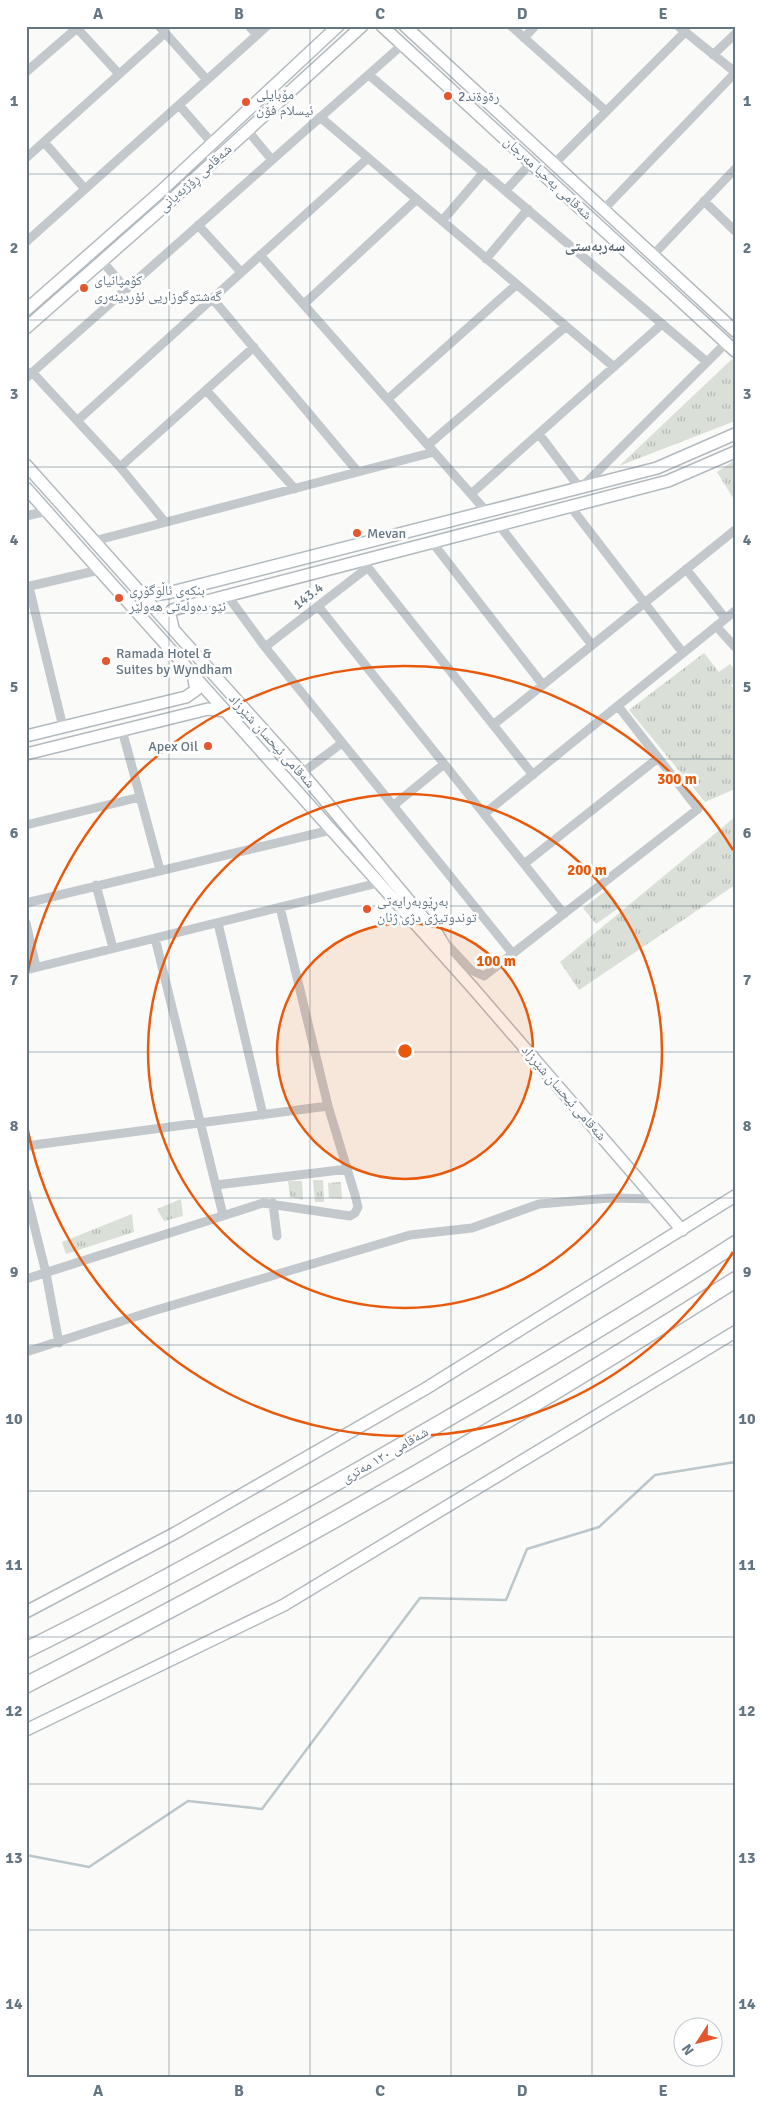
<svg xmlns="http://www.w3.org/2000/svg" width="761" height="2104" viewBox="0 0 761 2104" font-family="Signika,'Noto Naskh Arabic',sans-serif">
  <defs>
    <pattern id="grass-tufts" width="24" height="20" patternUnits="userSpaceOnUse" patternTransform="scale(1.25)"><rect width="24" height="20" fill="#dadfd7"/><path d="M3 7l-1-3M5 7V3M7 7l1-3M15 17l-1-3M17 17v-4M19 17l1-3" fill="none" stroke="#b4b9b4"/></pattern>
  </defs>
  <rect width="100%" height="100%" fill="#fafaf8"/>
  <path fill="url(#grass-tufts)" d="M 732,359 L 735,362 L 735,421 L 619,466 Z
    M 735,460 L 735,501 L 717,472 Z
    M 704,653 L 719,672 L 730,664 L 735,670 L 735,683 L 731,685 L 735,690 L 735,789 L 705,802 L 629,710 Z
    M 735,817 L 735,885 L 579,990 L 560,962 Z
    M 608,889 L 620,907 L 596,924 L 583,908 Z
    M 313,1180 L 323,1180 L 324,1202 L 315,1202 Z
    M 288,1181 L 302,1181 L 303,1200 L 290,1197 Z
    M 341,1182 L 342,1199 L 329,1198 L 328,1183 Z
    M 181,1199 L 183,1216 L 164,1221 L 157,1209 Z
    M 132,1214 L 134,1232 L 66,1254 L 62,1242 Z"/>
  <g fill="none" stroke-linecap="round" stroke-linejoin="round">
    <path stroke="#bbc7cb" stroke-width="2.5" d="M 26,1855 L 89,1867 L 188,1801 L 262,1809 L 420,1598 L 506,1600 L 527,1549 L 599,1527 L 655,1475 L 735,1462"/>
    <defs>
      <path id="secondary" d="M 382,26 L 735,351
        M 405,26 L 735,331
        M 26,310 L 159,193 L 338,26
        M 26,328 L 168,203 L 362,26
        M 26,465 L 302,773 L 438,935 L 445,947 L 445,954
        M 26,488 L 472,987 L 682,1230
        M 140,591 L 151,595 L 168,593 L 657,468 L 735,434
        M 173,628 L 170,615 L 172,610 L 668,481 L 735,452
        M 26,736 L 186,697 L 196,690 L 193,675
        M 26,754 L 208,709 L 226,711
        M 26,1612 L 177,1532 L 425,1389 L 735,1196
        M 26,1730 L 284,1605 L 735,1332"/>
      <path id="highway" d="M 26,1650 C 140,1594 251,1531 362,1468 C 488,1396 613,1323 735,1244
        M 26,1685 C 270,1561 504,1427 735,1280"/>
    </defs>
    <use href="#secondary" stroke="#b3babf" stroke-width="14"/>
    <use href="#highway" stroke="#b4b9bd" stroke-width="18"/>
    <path stroke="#c3c8cc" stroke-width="9" d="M 75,26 L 119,74
      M 159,26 L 207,80
      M 249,26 L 257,35
      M 511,26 L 606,111
      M 678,26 L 735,72
      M 524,38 L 535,26
      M 713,55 L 735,34
      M 26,72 L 77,28
      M 369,75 L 707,362
      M 179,105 L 212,143
      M 320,117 L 614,367
      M 248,131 L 272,160
      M 44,142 L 85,189
      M 26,158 L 165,33
      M 554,164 L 685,32
      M 506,190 L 531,163
      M 704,201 L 735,231
      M 604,209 L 735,73
      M 442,221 L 484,172
      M 198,225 L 241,272
      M 26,242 L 267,26
      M 260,255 L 486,511
      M 653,255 L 735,169
      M 486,259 L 528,209
      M 102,261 L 126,289
      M 212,298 L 358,472
      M 304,304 L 417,199
      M 32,372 L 120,467 L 165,522
      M 26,378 L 402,45
      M 206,390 L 295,489
      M 388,399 L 516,285
      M 78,420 L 368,158
      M 539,434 L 579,487
      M 428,445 L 565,327
      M 120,467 L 254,347
      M 583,486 L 726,343
      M 471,494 L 662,324
      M 570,506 L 683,653
      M 26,516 L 47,511
      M 499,525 L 592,645
      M 94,541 L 434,452
      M 432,542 L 543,685
      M 362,560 L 533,775
      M 686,569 L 725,618
      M 26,587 L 99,570
      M 29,587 L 63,727
      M 227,595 L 265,647 L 513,954
      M 318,606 L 564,914
      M 716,626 L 735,647
      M 265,647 L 367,568
      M 493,725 L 735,530
      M 122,730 L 160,870
      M 302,773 L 342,743
      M 394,805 L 444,764
      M 484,814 L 735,611
      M 26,825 L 140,797
      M 524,864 L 658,758
      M 96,885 L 113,948
      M 26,903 L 331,830
      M 26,923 L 36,967
      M 218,923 L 263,1115
      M 155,938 L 223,1215
      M 444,941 L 471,970 L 484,976 L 698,809 L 618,706
      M 26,970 L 378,883
      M 26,1146 L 328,1106
      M 216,1185 L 348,1169
      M 26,1193 L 46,1273 L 59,1343
      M 273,1203 L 277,1236
      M 26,1279 L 263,1203 L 350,1216 L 355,1213 L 358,1207 L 355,1195 L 328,1106 L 280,907
      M 26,1352 L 153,1311 L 410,1235 L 472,1228 L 539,1204 L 610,1198 L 655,1199"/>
    <use href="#secondary" stroke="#fff" stroke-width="11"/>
    <use href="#highway" stroke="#fff" stroke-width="15"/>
  </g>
  <path fill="none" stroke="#657683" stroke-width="1" stroke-opacity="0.55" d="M 169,26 L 169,2078M 310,26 L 310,2078M 451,26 L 451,2078M 592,26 L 592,2078M 26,174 L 735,174M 26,320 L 735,320M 26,467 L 735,467M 26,613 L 735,613M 26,759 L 735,759M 26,906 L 735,906M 26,1052 L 735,1052M 26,1198 L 735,1198M 26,1345 L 735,1345M 26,1491 L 735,1491M 26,1637 L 735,1637M 26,1784 L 735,1784M 26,1930 L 735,1930"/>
  <circle cx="405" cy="1051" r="128" fill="#e8590c" fill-opacity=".12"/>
  <g fill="none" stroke="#e8590c" stroke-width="2.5">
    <circle cx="405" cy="1051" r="128"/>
    <circle cx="405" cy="1051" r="257"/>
    <path d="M733 1252A385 385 0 0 1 26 1121M26 981A385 385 0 0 1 733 850"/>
  </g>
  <g fill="#e4572e" stroke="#fff" stroke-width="2">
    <circle cx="448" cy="96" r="5"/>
    <circle cx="246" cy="102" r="5"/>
    <circle cx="84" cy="288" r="5"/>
    <circle cx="357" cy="533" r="5"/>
    <circle cx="119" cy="598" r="5"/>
    <circle cx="106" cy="661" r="5"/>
    <circle cx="208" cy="746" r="5"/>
    <circle cx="367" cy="909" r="5"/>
  </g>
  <g text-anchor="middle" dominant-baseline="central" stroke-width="5" stroke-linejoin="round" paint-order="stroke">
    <g font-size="14" fill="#657683" stroke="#fff" text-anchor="start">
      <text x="256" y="94">مۆبایلی<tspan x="256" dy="16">ئیسلام فۆن</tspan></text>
      <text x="458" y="96">رةوةند2</text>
      <text x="94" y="280">کۆمپانیای<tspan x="94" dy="16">گەشتوگوزاریی ئۆردینەری</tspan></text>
      <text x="367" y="533">Mevan</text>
      <text x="129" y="590">بنکەی ئاڵوگۆڕی<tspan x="129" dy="16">نێو دەوڵەتی هەولێر</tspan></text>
      <text x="116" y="653">Ramada Hotel &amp;<tspan x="116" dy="16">Suites by Wyndham</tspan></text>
      <text x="198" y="746" text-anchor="end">Apex Oil</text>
      <text x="377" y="901">بەڕێوبەرایەتی<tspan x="377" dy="16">توندوتیژی دژی ژنان</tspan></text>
    </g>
    <g font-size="14" fill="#657683" stroke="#fff">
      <text transform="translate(195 178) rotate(-42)">شەقامی ڕۆژبەیانی</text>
      <text transform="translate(548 178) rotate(43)">شەقامی یەحیا مەرجان</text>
      <text transform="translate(308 596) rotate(-38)">143.4</text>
      <text transform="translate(272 741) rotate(48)">شەقامی ئیحسان شێرزاد</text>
      <text transform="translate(564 1093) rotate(49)">شەقامی ئیحسان شێرزاد</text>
      <text transform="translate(385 1455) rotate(-30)">شەقامی ١٢٠ مەتری</text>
    </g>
    <g font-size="15" font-weight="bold" fill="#57646e" stroke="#fff">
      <text x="595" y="246">سه‌ربه‌ستی</text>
    </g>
  </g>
  <circle cx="405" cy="1051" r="8" fill="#e8590c" stroke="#fff" stroke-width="2.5"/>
  <g font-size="15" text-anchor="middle" font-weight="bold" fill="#e8590c" stroke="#fff" stroke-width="5" stroke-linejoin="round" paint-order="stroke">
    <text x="677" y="784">300 m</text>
    <text x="587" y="875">200 m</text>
    <text x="496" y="966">100 m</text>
  </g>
  <rect width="761" height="2104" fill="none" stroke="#ffffff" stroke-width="55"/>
  <g transform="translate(698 2042) rotate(234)"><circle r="24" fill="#ffffff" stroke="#c1c8cd"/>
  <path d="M0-4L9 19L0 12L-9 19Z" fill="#e4572e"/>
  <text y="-8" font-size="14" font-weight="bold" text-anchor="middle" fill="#657683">N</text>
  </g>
  <rect x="28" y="28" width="706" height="2048" fill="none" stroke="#657683" stroke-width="2"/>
  <g font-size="16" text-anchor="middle" font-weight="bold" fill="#657683">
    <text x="98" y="19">A</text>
    <text x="239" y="19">B</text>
    <text x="380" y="19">C</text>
    <text x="522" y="19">D</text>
    <text x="663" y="19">E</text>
    <text x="14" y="106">1</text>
    <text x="747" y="106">1</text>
    <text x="14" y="253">2</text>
    <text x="747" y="253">2</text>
    <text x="14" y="399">3</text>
    <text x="747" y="399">3</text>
    <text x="14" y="545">4</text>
    <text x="747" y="545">4</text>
    <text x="14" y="692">5</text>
    <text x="747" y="692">5</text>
    <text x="14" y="838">6</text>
    <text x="747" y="838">6</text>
    <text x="14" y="985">7</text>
    <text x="747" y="985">7</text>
    <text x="14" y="1131">8</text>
    <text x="747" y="1131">8</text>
    <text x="14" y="1277">9</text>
    <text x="747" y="1277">9</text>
    <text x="14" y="1424">10</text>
    <text x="747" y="1424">10</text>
    <text x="14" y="1570">11</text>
    <text x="747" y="1570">11</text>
    <text x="14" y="1716">12</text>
    <text x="747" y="1716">12</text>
    <text x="14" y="1863">13</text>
    <text x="747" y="1863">13</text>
    <text x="14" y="2009">14</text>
    <text x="747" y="2009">14</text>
    <text x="98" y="2096">A</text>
    <text x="239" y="2096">B</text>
    <text x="380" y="2096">C</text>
    <text x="522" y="2096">D</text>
    <text x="663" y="2096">E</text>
  </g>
</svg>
